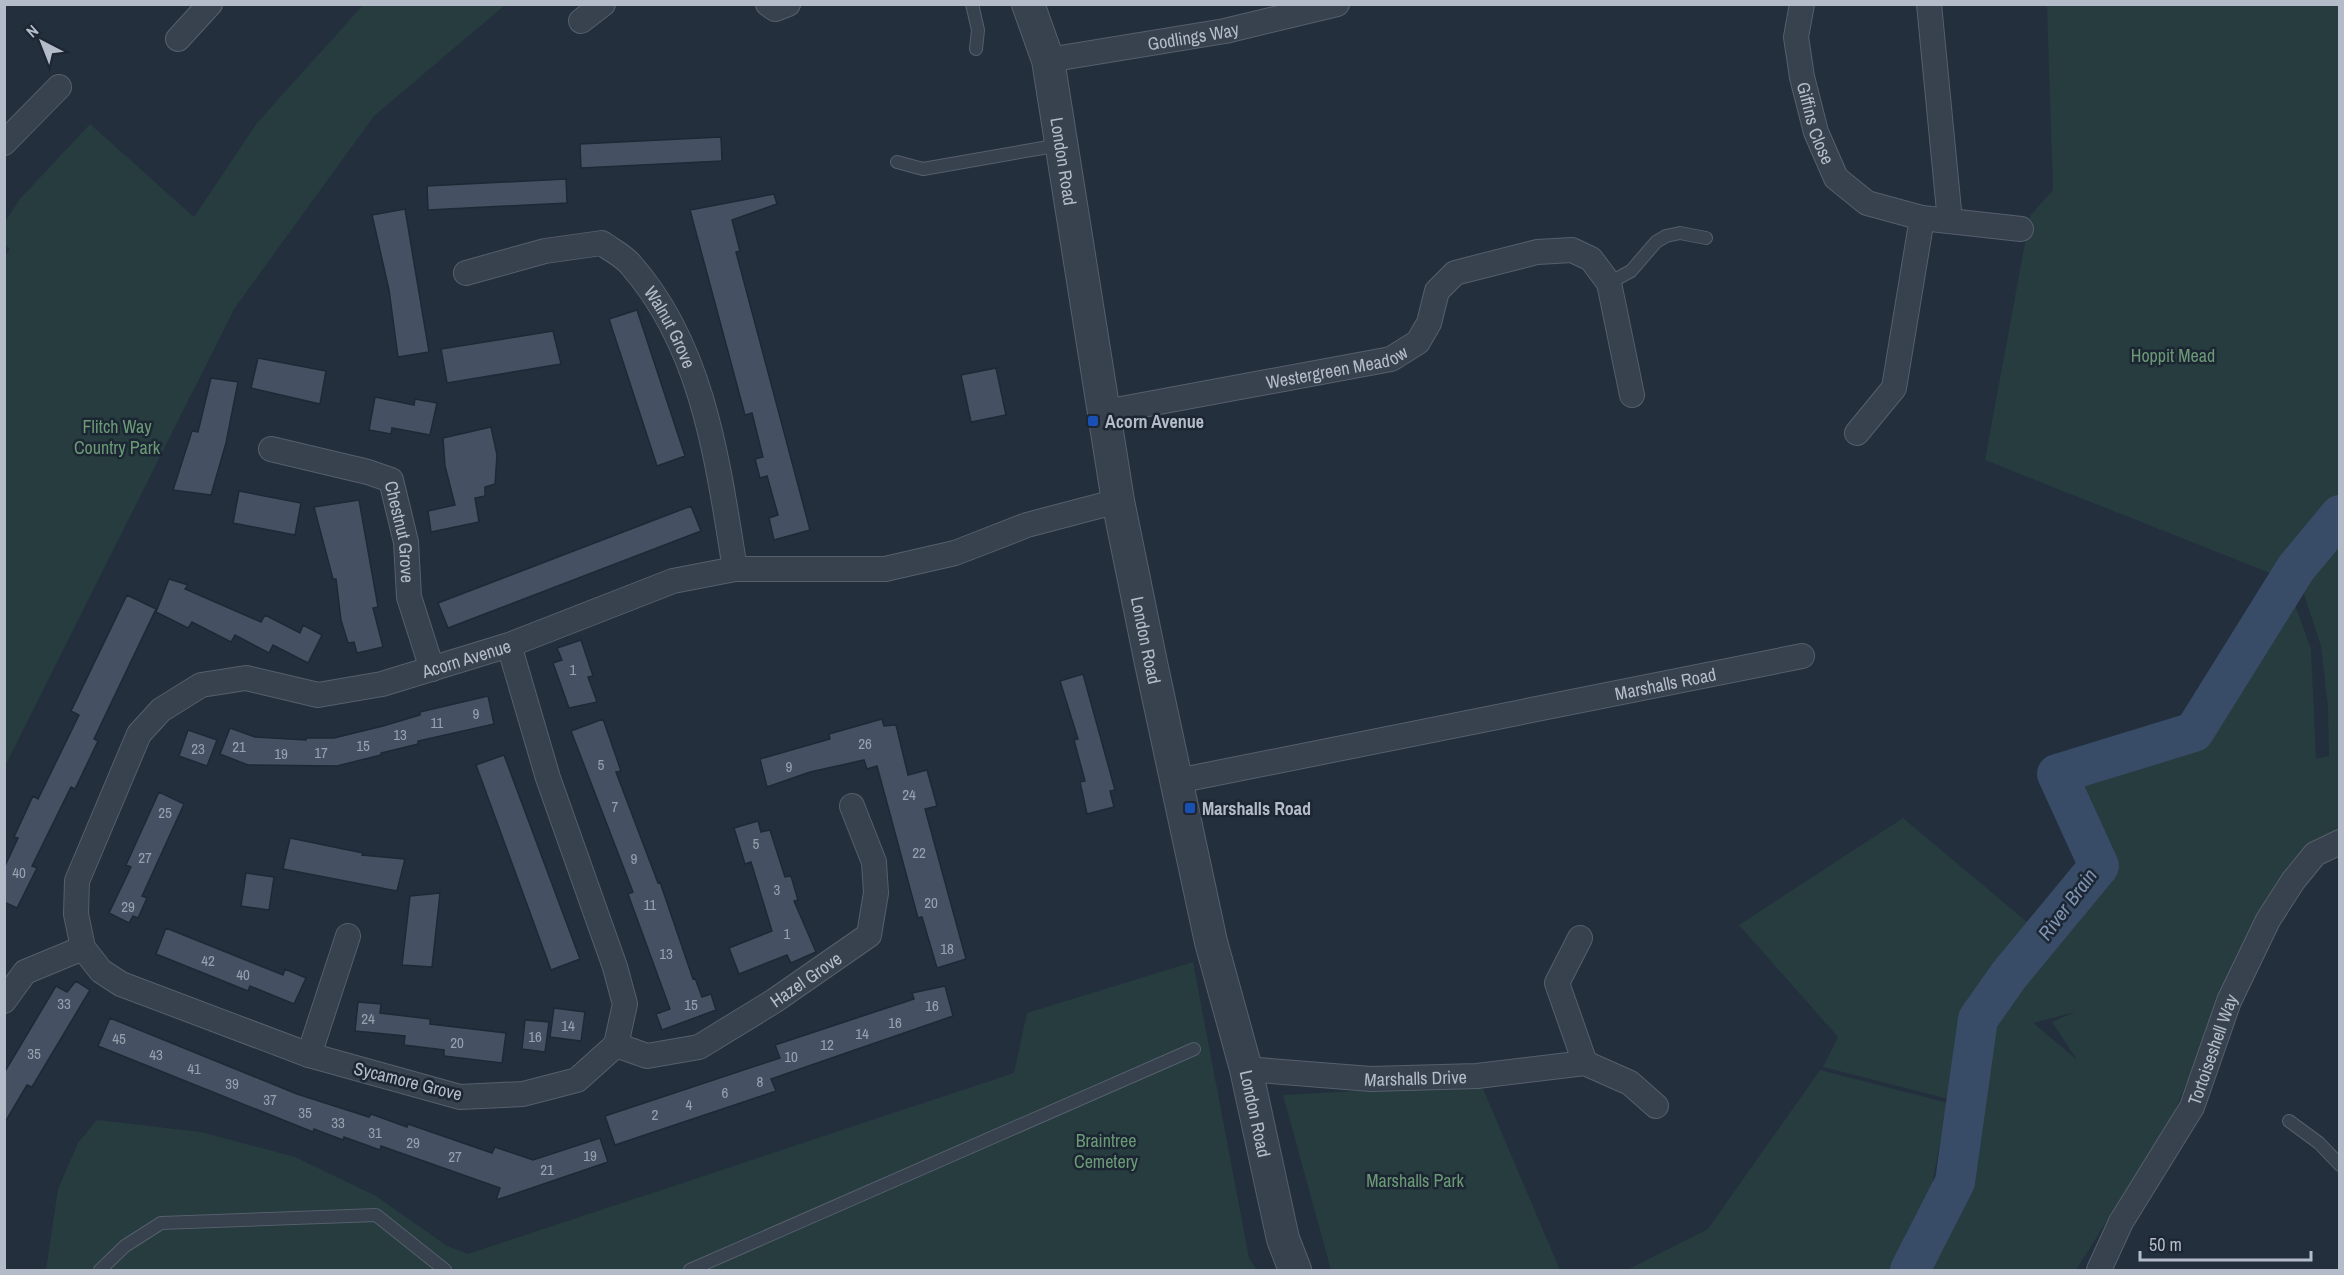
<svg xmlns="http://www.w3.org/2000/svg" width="2344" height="1275" viewBox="0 0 2344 1275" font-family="'Archivo Narrow',sans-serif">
  <rect width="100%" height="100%" fill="#242f3e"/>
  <path fill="#263c3f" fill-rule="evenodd" d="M 363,5 L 505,5 L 374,116 L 234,309 L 5,766 L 4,257 L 10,249 L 5,245 L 5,222 L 20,199 L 90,124 L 194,217 L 257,123 Z
    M 2047,5 L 2339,5 L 2339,510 L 2280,577 L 1985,460 L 2030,216 L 2053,190 Z
    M 2339,527 L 2339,834 L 2222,1003 L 2171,1119 L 2076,1270 L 1922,1270 L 1964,1182 L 1976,1101 L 1949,1099 L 1823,1067 L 1838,1037 L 1739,925 L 1903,818 L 2046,938 L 2104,864 L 2066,778 L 2200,736 L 2290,591 L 2311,649 L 2316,759 L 2329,756 L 2328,707 L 2321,646 L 2299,579 ZM 2075,1012 L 2052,1022 L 2077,1060 L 2033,1023 Z
    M 1193,962 L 1249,1258 L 1257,1270 L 46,1270 L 58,1189 L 78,1143 L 97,1120 L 201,1132 L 295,1157 L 376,1196 L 447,1246 L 468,1254 L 1014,1073 L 1027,1013 Z
    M 1820,1070 L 1948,1103 L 1931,1190 L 1890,1270 L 1627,1270 L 1708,1229 Z
    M 1481,1084 L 1560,1270 L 1331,1270 L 1283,1095 Z"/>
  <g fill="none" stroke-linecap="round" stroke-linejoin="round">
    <path stroke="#394c67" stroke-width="40" d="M 1910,1270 L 1955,1182 L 1978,1019 L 2009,975 L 2099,866 L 2057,774 L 2194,732 L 2296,568 L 2340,515"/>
  </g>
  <path fill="#455162" stroke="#1f2835" stroke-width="1.5" d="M 721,137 L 722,161 L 581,168 L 580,144 Z
    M 566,179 L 567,203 L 428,210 L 427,186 Z
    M 774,194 L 777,204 L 732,220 L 740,251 L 736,252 L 810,530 L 774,540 L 769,518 L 778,515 L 767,476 L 760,478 L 755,459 L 763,457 L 752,413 L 745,415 L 690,210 Z
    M 405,209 L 429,352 L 398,357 L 389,290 L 372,215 Z
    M 637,310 L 685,456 L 657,466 L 609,319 Z
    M 553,331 L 561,364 L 447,383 L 441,349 Z
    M 258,358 L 326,371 L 320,404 L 251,388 Z
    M 996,368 L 1006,415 L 971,422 L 961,375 Z
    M 211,378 L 238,382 L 226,443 L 211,495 L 173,490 L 192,431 L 198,432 Z
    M 375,397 L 414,405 L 415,399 L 437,403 L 430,435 L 392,428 L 391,434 L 369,430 Z
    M 491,427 L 497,455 L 495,484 L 485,487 L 485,496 L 475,498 L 479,522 L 431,532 L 428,511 L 455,505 L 445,466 L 443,438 Z
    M 239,491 L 301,503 L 295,535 L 233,523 Z
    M 359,500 L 378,607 L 373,608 L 383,647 L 357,653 L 354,642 L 348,643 L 341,620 L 336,579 L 333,579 L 314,507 Z
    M 691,506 L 701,531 L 448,628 L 438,603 Z
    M 169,579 L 188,585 L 185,589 L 261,622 L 265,615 L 300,633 L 303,625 L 322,635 L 308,663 L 273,645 L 269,653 L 235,635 L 231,642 L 192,622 L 188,628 L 156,612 Z
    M 127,595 L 156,609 L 94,739 L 98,741 L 75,789 L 71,787 L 32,866 L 37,868 L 17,908 L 4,902 L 4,868 L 18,838 L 14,837 L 33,796 L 38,799 L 79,715 L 71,711 Z
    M 581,640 L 593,676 L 588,677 L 597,702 L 569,708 L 553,663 L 562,660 L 557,648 Z
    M 1083,674 L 1115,790 L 1110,791 L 1114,807 L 1087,814 L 1080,782 L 1085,781 L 1074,740 L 1078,739 L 1060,681 Z
    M 488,696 L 494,724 L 418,741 L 418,744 L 381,753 L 381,755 L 337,766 L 248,765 L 220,754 L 230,728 L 255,737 L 306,740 L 306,738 L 334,738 L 383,726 L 420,715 L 420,712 Z
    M 603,719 L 621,771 L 616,772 L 658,883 L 660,882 L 693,979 L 695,978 L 702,997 L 711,994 L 716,1010 L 662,1030 L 656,1014 L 670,1009 L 628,894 L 633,892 L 571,731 Z
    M 882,719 L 884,726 L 896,725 L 908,775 L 927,770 L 937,806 L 925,809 L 966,959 L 937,968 L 922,917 L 918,918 L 877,766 L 867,769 L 864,760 L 810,772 L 767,787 L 760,759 L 830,739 L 829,734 Z
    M 188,730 L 217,740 L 207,766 L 179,756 Z
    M 504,755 L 580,959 L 551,970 L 476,765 Z
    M 159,792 L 184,804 L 142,896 L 147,898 L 138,918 L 133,916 L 129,923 L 109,913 L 131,867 L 126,865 Z
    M 758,821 L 761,832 L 770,830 L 785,877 L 791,876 L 798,900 L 794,901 L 816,952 L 791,963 L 787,955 L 739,974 L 729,948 L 772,931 L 751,862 L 745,864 L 734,828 Z
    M 290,838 L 363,853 L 362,855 L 405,859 L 397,891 L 283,869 Z
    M 246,873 L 274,877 L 269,910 L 241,906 Z
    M 440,893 L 432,967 L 402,965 L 410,896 Z
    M 166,928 L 283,975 L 285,969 L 306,978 L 294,1004 L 250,986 L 248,991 L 156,954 Z
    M 76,981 L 90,990 L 32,1087 L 27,1085 L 4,1124 L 4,1073 L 56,986 L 67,992 Z
    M 945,986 L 953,1016 L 771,1079 L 776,1091 L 615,1145 L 605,1116 L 780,1058 L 775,1045 L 914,999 L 912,993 Z
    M 358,1002 L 381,1004 L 380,1013 L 430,1019 L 430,1024 L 506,1033 L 502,1063 L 444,1056 L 444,1050 L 404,1045 L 405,1036 L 355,1031 Z
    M 554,1008 L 585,1012 L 581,1041 L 550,1037 Z
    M 110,1018 L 297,1094 L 369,1117 L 371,1114 L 407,1127 L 408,1124 L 492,1153 L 495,1147 L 533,1160 L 600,1138 L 608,1162 L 496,1200 L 500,1188 L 381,1146 L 380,1150 L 344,1137 L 343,1140 L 314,1129 L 313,1132 L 98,1046 Z
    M 525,1020 L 549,1022 L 545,1052 L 522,1049 Z"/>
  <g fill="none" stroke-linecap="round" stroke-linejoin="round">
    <defs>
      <path id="service" d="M 972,4 L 978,30 L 976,49
        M 897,162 L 923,169 L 1060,145
        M 1609,283 L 1631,271 L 1656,242 L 1666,236 L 1680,233 L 1706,238
        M 2289,1121 L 2319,1143 L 2340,1165
        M 100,1270 L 125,1246 L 161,1223 L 376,1215 L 445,1270
        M 690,1270 L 1194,1049"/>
      <g id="minor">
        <path d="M 768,4 L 775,9 L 788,4"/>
        <path id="s1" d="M 1802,4 L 1796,37 L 1802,77 L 1816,132 L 1836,178 L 1867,203 L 1922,218 L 2021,229"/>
        <path d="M 1929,4 L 1950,221"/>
        <path d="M 581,21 L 603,4"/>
        <path d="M 178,39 L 210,4"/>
        <path id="s2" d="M 1048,60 L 1225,31 L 1337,4"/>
        <path d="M 4,143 L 59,87"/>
        <path id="s3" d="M 466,273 L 545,251 L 602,243 C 611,250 624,256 631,265 C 704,348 718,464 735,569"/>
        <path id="s4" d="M 1105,412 L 1391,359 L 1418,342 L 1429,323 L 1437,291 L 1455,273 L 1537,252 L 1572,250 L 1591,259 L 1609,283 L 1632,395"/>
        <path d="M 1857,433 L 1894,388 L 1922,218"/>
        <path id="s5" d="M 271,449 L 368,472 L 391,480 L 406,542 L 409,597 L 432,669"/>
        <path id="s6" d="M 509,645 L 548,778 L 615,967 L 625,1004 L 616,1045 L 577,1080 L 523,1094 L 460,1097 L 309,1055 L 121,984 L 101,971 L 83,948 L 76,914 L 77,881 L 139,734 L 161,710 L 201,685 L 246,678 L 318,695 L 382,684 L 509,645 L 673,581 L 735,569 L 885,569 L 955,553 L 1027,525 L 1118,501"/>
        <path id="s7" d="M 1177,781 L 1802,656"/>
        <path d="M 1580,938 L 1557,983 L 1585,1063"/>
        <path d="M 4,1001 L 25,972 L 83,948"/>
        <path id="s8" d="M 616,1045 L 647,1056 L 699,1047 L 774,1001 L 869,935 L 876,893 L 874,862 L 852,806"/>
        <path d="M 309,1055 L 348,936"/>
        <path id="s9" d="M 1246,1069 L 1371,1079 L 1477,1076 L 1585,1063 L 1630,1083 L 1656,1106"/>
        <path id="s10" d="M 2099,1270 L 2121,1222 L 2192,1107 L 2229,1001 L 2268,920 L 2293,881 L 2315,854 L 2340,842"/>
      </g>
      <g id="tertiary">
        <path id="s11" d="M 1028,4 L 1048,60 L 1118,501 L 1151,663 L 1211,942 L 1246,1069 L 1283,1239 L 1295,1270"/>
      </g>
    </defs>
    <use href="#service" stroke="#565f6c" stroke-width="14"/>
    <use href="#minor" stroke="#565f6c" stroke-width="26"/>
    <use href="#tertiary" stroke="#565f6c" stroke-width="34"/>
    <use href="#service" stroke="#38414e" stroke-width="12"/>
    <use href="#minor" stroke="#38414e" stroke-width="24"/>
    <use href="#tertiary" stroke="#38414e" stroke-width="32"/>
  </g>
  <g fill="#1a4fb4" stroke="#1d2633" stroke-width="2">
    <rect x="1087" y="415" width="12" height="12" rx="3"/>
    <rect x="1184" y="802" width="12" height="12" rx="3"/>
  </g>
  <g text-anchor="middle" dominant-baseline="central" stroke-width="5" stroke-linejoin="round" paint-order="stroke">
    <g font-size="15" fill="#98a1af">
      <text x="573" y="669">1</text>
      <text x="476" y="713">9</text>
      <text x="437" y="722">11</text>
      <text x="400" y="734">13</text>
      <text x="865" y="743">26</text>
      <text x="363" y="745">15</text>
      <text x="239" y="746">21</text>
      <text x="198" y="748">23</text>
      <text x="321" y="752">17</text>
      <text x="281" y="753">19</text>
      <text x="601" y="764">5</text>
      <text x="789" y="766">9</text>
      <text x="909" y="794">24</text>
      <text x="615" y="806">7</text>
      <text x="165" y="812">25</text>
      <text x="756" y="843">5</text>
      <text x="919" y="852">22</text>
      <text x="145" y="857">27</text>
      <text x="634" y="858">9</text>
      <text x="19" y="872">40</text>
      <text x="777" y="889">3</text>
      <text x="931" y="902">20</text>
      <text x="650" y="904">11</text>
      <text x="128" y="906">29</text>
      <text x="787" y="933">1</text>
      <text x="947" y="948">18</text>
      <text x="666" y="953">13</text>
      <text x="208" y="960">42</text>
      <text x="243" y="974">40</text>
      <text x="64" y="1003">33</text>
      <text x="691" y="1004">15</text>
      <text x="932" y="1005">16</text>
      <text x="368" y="1018">24</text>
      <text x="895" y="1022">16</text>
      <text x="568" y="1025">14</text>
      <text x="862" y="1033">14</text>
      <text x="535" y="1036">16</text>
      <text x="119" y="1038">45</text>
      <text x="457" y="1042">20</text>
      <text x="827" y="1044">12</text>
      <text x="34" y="1053">35</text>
      <text x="156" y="1054">43</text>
      <text x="791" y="1056">10</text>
      <text x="194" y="1068">41</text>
      <text x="760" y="1081">8</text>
      <text x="232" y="1083">39</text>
      <text x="725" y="1092">6</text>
      <text x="270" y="1099">37</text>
      <text x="689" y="1104">4</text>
      <text x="305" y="1112">35</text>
      <text x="655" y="1114">2</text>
      <text x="338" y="1122">33</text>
      <text x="375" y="1132">31</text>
      <text x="413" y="1142">29</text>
      <text x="590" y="1155">19</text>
      <text x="455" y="1156">27</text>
      <text x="547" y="1169">21</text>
    </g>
    <g font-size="18" fill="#b4bcc9" stroke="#1d2633">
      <text stroke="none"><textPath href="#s2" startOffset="147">Godlings Way</textPath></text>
      <text stroke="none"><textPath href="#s1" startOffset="122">Giffins Close</textPath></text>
      <text stroke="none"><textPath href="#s11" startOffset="162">London Road</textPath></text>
      <text stroke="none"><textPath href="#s3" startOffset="250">Walnut Grove</textPath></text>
      <text stroke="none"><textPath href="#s4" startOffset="236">Westergreen Meadow</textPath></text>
      <text stroke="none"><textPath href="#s5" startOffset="177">Chestnut Grove</textPath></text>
      <text stroke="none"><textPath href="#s11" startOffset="648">London Road</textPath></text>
      <text stroke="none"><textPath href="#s6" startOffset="1581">Acorn Avenue</textPath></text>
      <text stroke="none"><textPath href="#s7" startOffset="498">Marshalls Road</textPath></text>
      <text stroke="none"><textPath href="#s8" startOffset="212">Hazel Grove</textPath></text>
      <text stroke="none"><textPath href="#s10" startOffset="249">Tortoiseshell Way</textPath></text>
      <text stroke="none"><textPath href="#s9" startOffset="170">Marshalls Drive</textPath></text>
      <text transform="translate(408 1081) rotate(14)">Sycamore Grove</text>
      <text stroke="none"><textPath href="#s11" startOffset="1134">London Road</textPath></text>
    </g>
    <g font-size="18" fill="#6b9a76" stroke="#1d2633">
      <text x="2173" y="355">Hoppit Mead</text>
      <text x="117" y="426">Flitch Way<tspan x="117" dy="21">Country Park</tspan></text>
      <text x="1106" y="1140">Braintree<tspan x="1106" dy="21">Cemetery</tspan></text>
      <text x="1415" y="1180">Marshalls Park</text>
    </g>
    <g font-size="18" font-weight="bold" fill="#b4bcc9" stroke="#1d2633" text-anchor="start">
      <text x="1105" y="421">Acorn Avenue</text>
      <text x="1202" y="808">Marshalls Road</text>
    </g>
    <g font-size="20" font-style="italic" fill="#7c92b1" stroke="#1d2633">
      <text transform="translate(2067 904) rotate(-53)">River Brain</text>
    </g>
  </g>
  <rect width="2344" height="1275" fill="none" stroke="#b4bcc9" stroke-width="12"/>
  <g transform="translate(42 42) rotate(318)" stroke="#1d2633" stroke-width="4.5" paint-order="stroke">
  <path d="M0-4.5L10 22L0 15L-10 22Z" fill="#b4bcc9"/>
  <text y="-9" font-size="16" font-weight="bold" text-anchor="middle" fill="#b4bcc9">N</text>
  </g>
  <path d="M2140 1251v9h171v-9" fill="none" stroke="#b4bcc9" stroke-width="3"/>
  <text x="2149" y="1251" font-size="18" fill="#b4bcc9" stroke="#1d2633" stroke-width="4.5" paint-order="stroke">50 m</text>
</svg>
